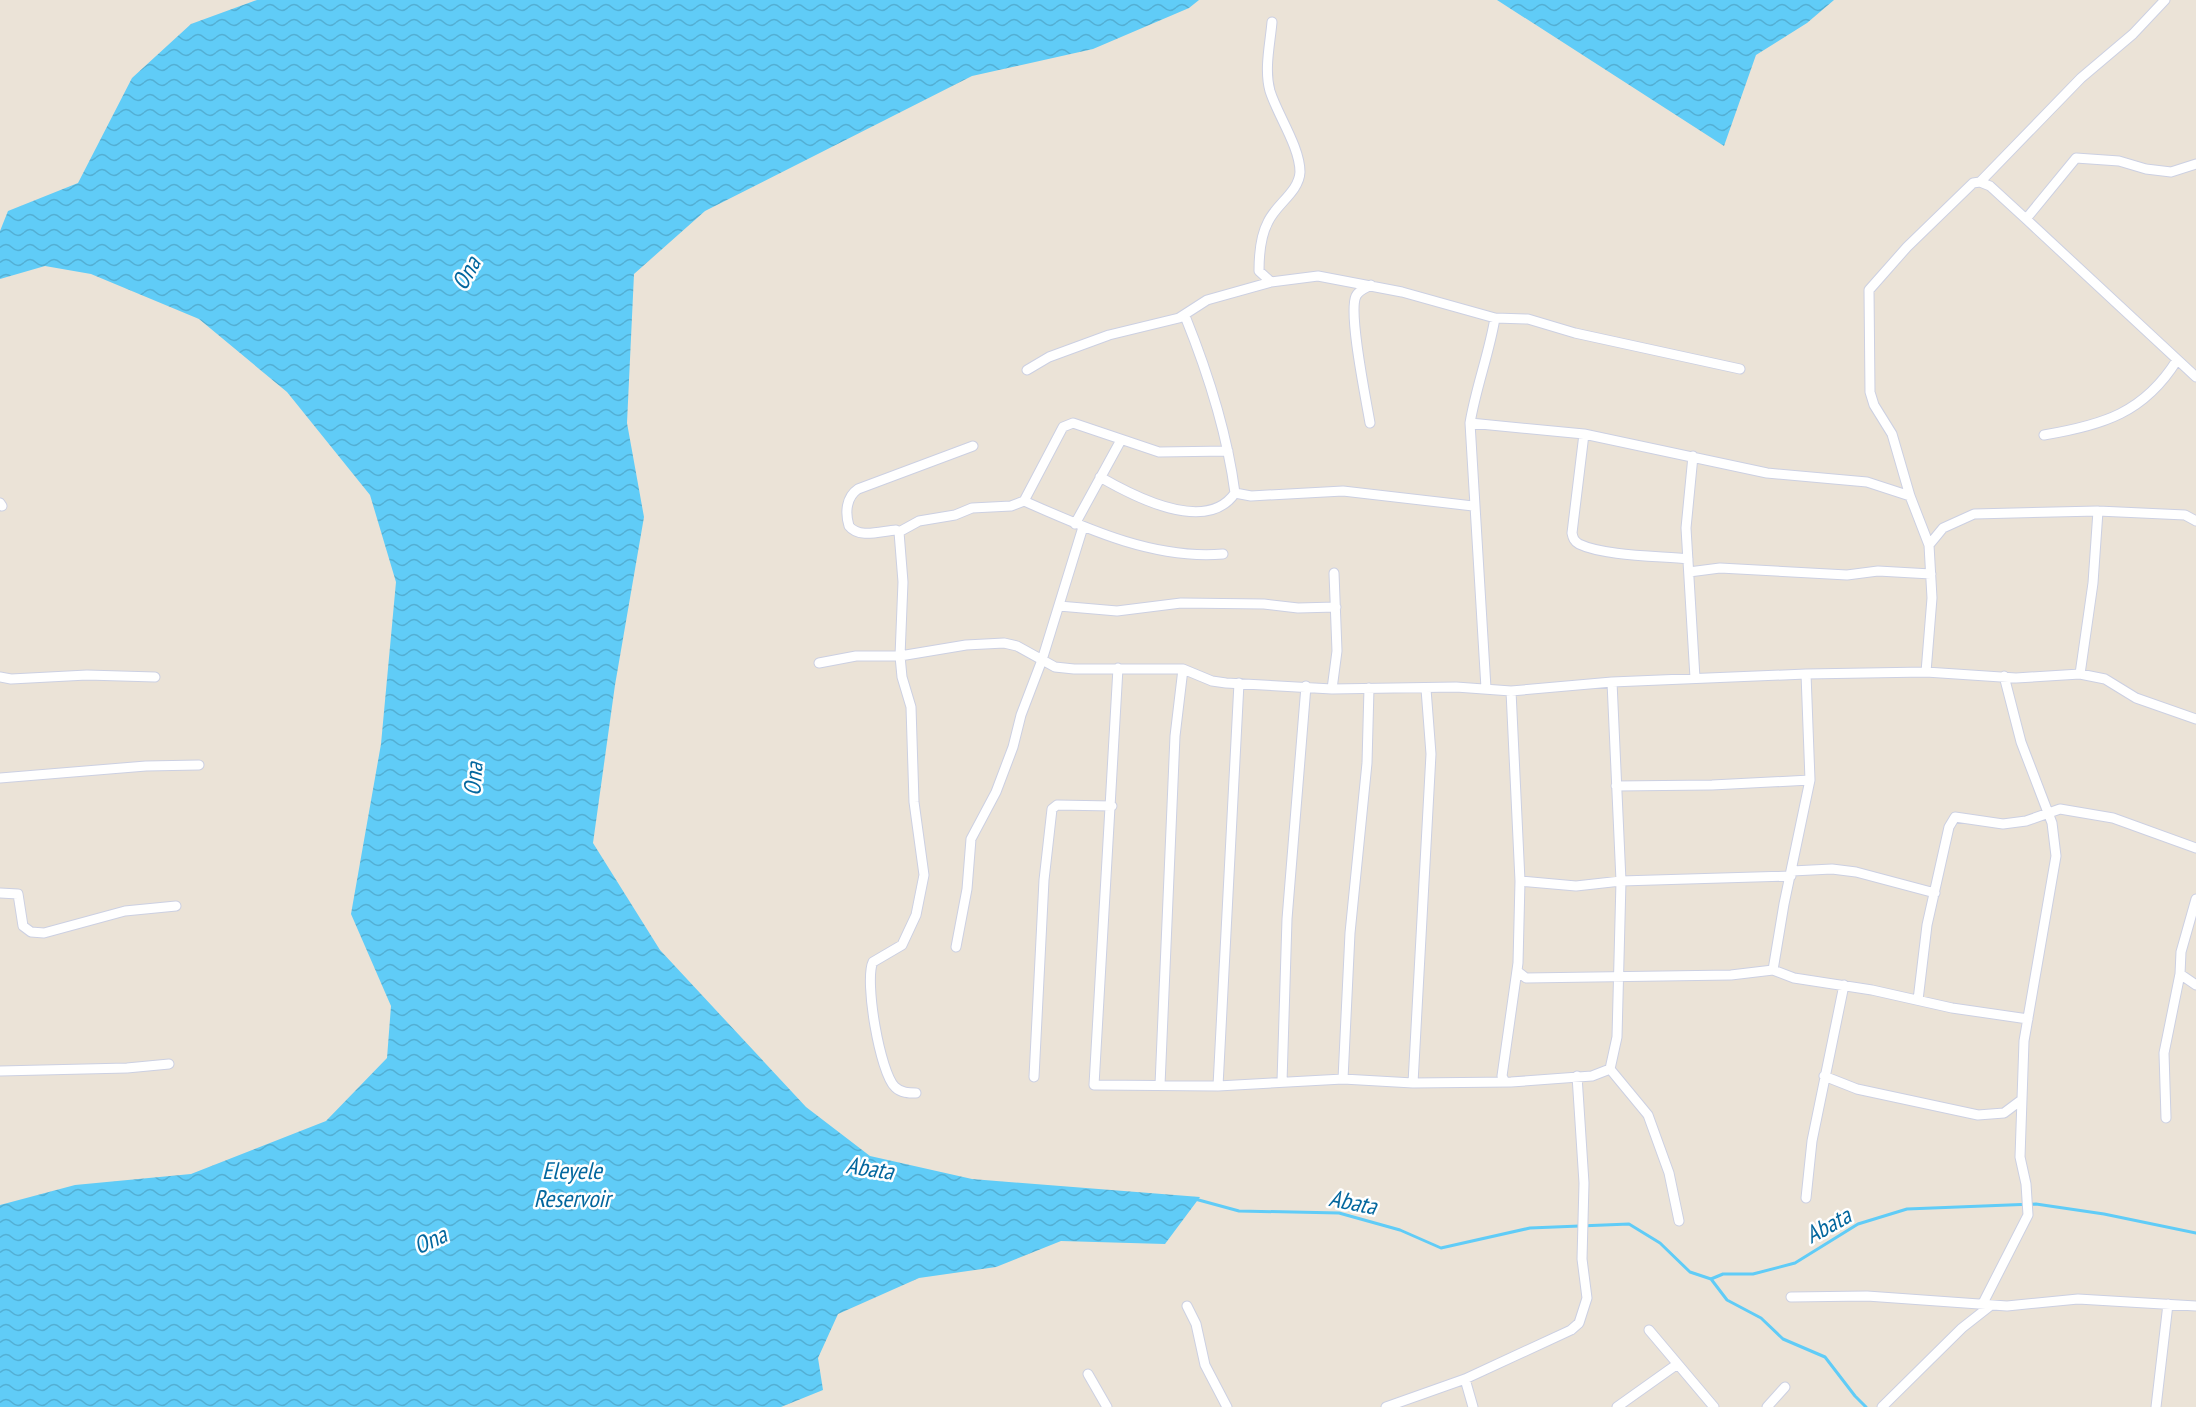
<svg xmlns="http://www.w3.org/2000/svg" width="2196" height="1407" viewBox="0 0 2196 1407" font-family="'PT Sans Narrow',sans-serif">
  <defs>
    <pattern id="water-waves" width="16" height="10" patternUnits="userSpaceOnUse" patternTransform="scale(1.5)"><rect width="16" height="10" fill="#60ccf7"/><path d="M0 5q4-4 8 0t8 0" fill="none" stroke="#53afd4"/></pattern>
  </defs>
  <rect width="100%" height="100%" fill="#ebe3d7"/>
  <path fill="url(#water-waves)" d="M 257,0 L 1199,0 L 1189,8 L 1093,49 L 972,76 L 705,211 L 634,274 L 627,423 L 644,517 L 615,685 L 593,843 L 660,950 L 806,1107 L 870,1156 L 972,1179 L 1200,1197 L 1165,1244 L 1061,1241 L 996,1267 L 919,1278 L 838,1314 L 818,1358 L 823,1390 L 781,1407 L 0,1407 L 0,1205 L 75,1185 L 191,1174 L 326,1121 L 387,1058 L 391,1006 L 351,914 L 381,744 L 396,582 L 370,495 L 287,392 L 199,319 L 91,274 L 45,266 L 0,279 L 0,231 L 8,211 L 78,183 L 132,78 L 191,24 Z
    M 1497,0 L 1834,0 L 1807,23 L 1756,55 L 1724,146 Z"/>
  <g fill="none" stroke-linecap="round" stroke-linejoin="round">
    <path stroke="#60ccf7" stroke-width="3" d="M 1195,1199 L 1239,1211 L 1339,1213 L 1400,1230 L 1441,1248 L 1530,1228 L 1629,1224 L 1660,1243 L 1690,1272 L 1711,1279 L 1723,1274 L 1753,1274 L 1795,1263 L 1858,1224 L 1907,1209 L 2036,1204 L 2104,1214 L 2196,1233
      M 1711,1279 L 1727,1300 L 1761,1318 L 1783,1339 L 1825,1357 L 1855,1396 L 1866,1407"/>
    <defs>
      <path id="minor" d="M 1980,182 L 1990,186 L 2026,219 L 2196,377
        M 2026,219 L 2076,158 L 2119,161 L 2146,169 L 2171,172 L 2196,164
        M 1271,282 L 1259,271 C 1259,256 1261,235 1268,222 C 1276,204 1299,192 1300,172 C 1300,147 1277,114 1270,91 C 1264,69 1270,45 1272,22
        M 1027,370 L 1049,357 L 1109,335 L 1179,318 L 1207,300 L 1271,282 L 1318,276 L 1402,292 L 1495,318 L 1528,319 L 1575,333 L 1740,369
        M 1370,423 C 1366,399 1348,313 1356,296 C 1359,290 1366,288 1371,285
        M 1470,423 L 1584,434 L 1767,473 L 1867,482 L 1910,496
        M 1584,434 L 1572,533 C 1573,538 1574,541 1579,544 C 1604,556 1660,556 1688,559
        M 2044,435 C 2103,425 2144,413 2177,360
        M 973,446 L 858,489 C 846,497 845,513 849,526 C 859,539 881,531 896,530 L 899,532 L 919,521 L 955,515 L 972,508 L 1011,506 L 1024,501 L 1063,427 L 1073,423 L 1159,452 L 1228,451
        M 1693,456 L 1686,528 L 1695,678
        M 1100,477 C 1133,496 1206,535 1235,493 C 1227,432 1208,373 1185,316
        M 1235,493 L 1251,496 L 1343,491 L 1473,506
        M 1024,501 C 1085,528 1154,560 1223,554
        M 0,503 L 2,506
        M 1075,524 L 1121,440
        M 899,532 L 903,582 L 900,656 L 902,677 L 911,707 L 914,802 L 924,875 L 916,915 L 902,945 L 873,962 C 864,980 880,1073 895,1087 C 901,1093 909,1093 916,1093
        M 1929,545 L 1943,528 L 1974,514 L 2098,511 L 2185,515 L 2196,521
        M 1689,572 L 1720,568 L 1847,575 L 1878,571 L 1931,574
        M 1059,606 L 1117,611 L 1181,603 L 1264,604 L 1298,608 L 1336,607
        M 819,663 L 856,656 L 900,656 L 966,645 L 1004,643 L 1017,646 L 1055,667 L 1074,669 L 1183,669 L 1212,681 L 1226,683 L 1332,689 L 1456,687 L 1511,691 L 1612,682 L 1806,674 L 1926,672 L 2016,678 L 2080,674 L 2105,679 L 2136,698 L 2196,719
        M 1118,668 L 1094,1085 L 1218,1086 L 1343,1079 L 1413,1083 L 1511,1082 L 1592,1076 L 1610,1069
        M 1926,672 L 1932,598 L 1929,545 L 1910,496 L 1892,434 L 1874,405 L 1870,392 L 1869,290 L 1907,247 L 1973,183 L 1980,182 L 2081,78 L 2133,34 L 2165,0
        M 2080,674 L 2093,583 L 2098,511
        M 0,677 L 11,679 L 87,675 L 155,677
        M 1612,682 L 1621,881 L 1617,1037 L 1610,1069 L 1648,1115 L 1669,1173 L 1679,1221
        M 1486,688 L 1470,423 C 1476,387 1489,354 1495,318
        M 1332,689 L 1337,651 L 1334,573
        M 0,778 L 146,766 L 199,765
        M 1616,786 L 1712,785 L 1810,780
        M 1792,871 L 1832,869 L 1856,872 L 1935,893
        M 1520,881 L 1576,886 L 1621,881 L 1791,876
        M 0,893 L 18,894 L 23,926 L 31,932 L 44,933 L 125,911 L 176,906
        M 956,947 L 967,889 L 971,839 L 996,792 L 1013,747 L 1021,715 L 1042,660 L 1083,527
        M 1773,970 L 1784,904 L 1810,780 L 1806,674
        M 1517,971 L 1526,978 L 1731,975 L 1773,970 L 1794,978 L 1872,990 L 1952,1008 L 2028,1019
        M 2180,974 L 2196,985
        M 1918,1000 L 1927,925 L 1949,827 L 1955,817 L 2003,824 L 2026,821 L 2060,809 L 2113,818 L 2196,848
        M 0,1071 L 127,1068 L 169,1064
        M 1824,1076 L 1857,1089 L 1978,1115 L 2004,1113 L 2020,1101
        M 1034,1077 L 1044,880 L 1052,809 L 1057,805 L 1112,806
        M 1343,1079 L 1350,933 L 1367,763 L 1369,688
        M 1504,1080 L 1502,1076 L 1518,963 L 1520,881 L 1511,691
        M 1282,1082 L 1287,919 L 1306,686
        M 1413,1083 L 1431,754 L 1426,689
        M 1160,1085 L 1175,736 L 1183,669
        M 1218,1086 L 1239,683
        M 2166,1118 L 2164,1053 L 2180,974 L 2181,952 L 2196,899
        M 1806,1198 L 1812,1141 L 1844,985
        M 1791,1297 L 1867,1296 L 2007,1306 L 2078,1299 L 2196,1306
        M 1982,1305 L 2028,1215 L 2026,1184 L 2020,1157 L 2024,1041 L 2056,856 L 2052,823 L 2021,742 L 2004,676
        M 1187,1306 L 1196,1324 L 1205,1365 L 1227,1407
        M 1649,1330 L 1714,1407
        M 1088,1374 L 1107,1407
        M 1465,1379 L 1473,1407
        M 1386,1407 L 1465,1379 L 1571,1330 L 1579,1323 L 1587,1298 L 1582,1259 L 1584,1183 L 1577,1076
        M 1617,1407 L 1676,1365
        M 1767,1407 L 1785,1387
        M 1882,1407 L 1962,1328 L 1990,1306
        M 2156,1407 L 2168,1304"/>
    </defs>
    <use href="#minor" stroke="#ccd0e2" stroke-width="11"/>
    <use href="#minor" stroke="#fff" stroke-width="9"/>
  </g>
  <g text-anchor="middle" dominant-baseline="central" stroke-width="5" stroke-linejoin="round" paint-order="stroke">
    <g font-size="24" font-style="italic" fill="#03679e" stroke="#fff">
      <text transform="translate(466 273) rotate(-61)">Ona</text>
      <text transform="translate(473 779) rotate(-86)">Ona</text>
      <text transform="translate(870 1168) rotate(8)">Abata</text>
      <text x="572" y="1170">Eleyele<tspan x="572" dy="28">Reservoir</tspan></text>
      <text transform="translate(1353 1202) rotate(11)">Abata</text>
      <text transform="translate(1828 1225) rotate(-29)">Abata</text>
      <text transform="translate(430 1240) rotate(-25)">Ona</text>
    </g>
  </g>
</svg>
